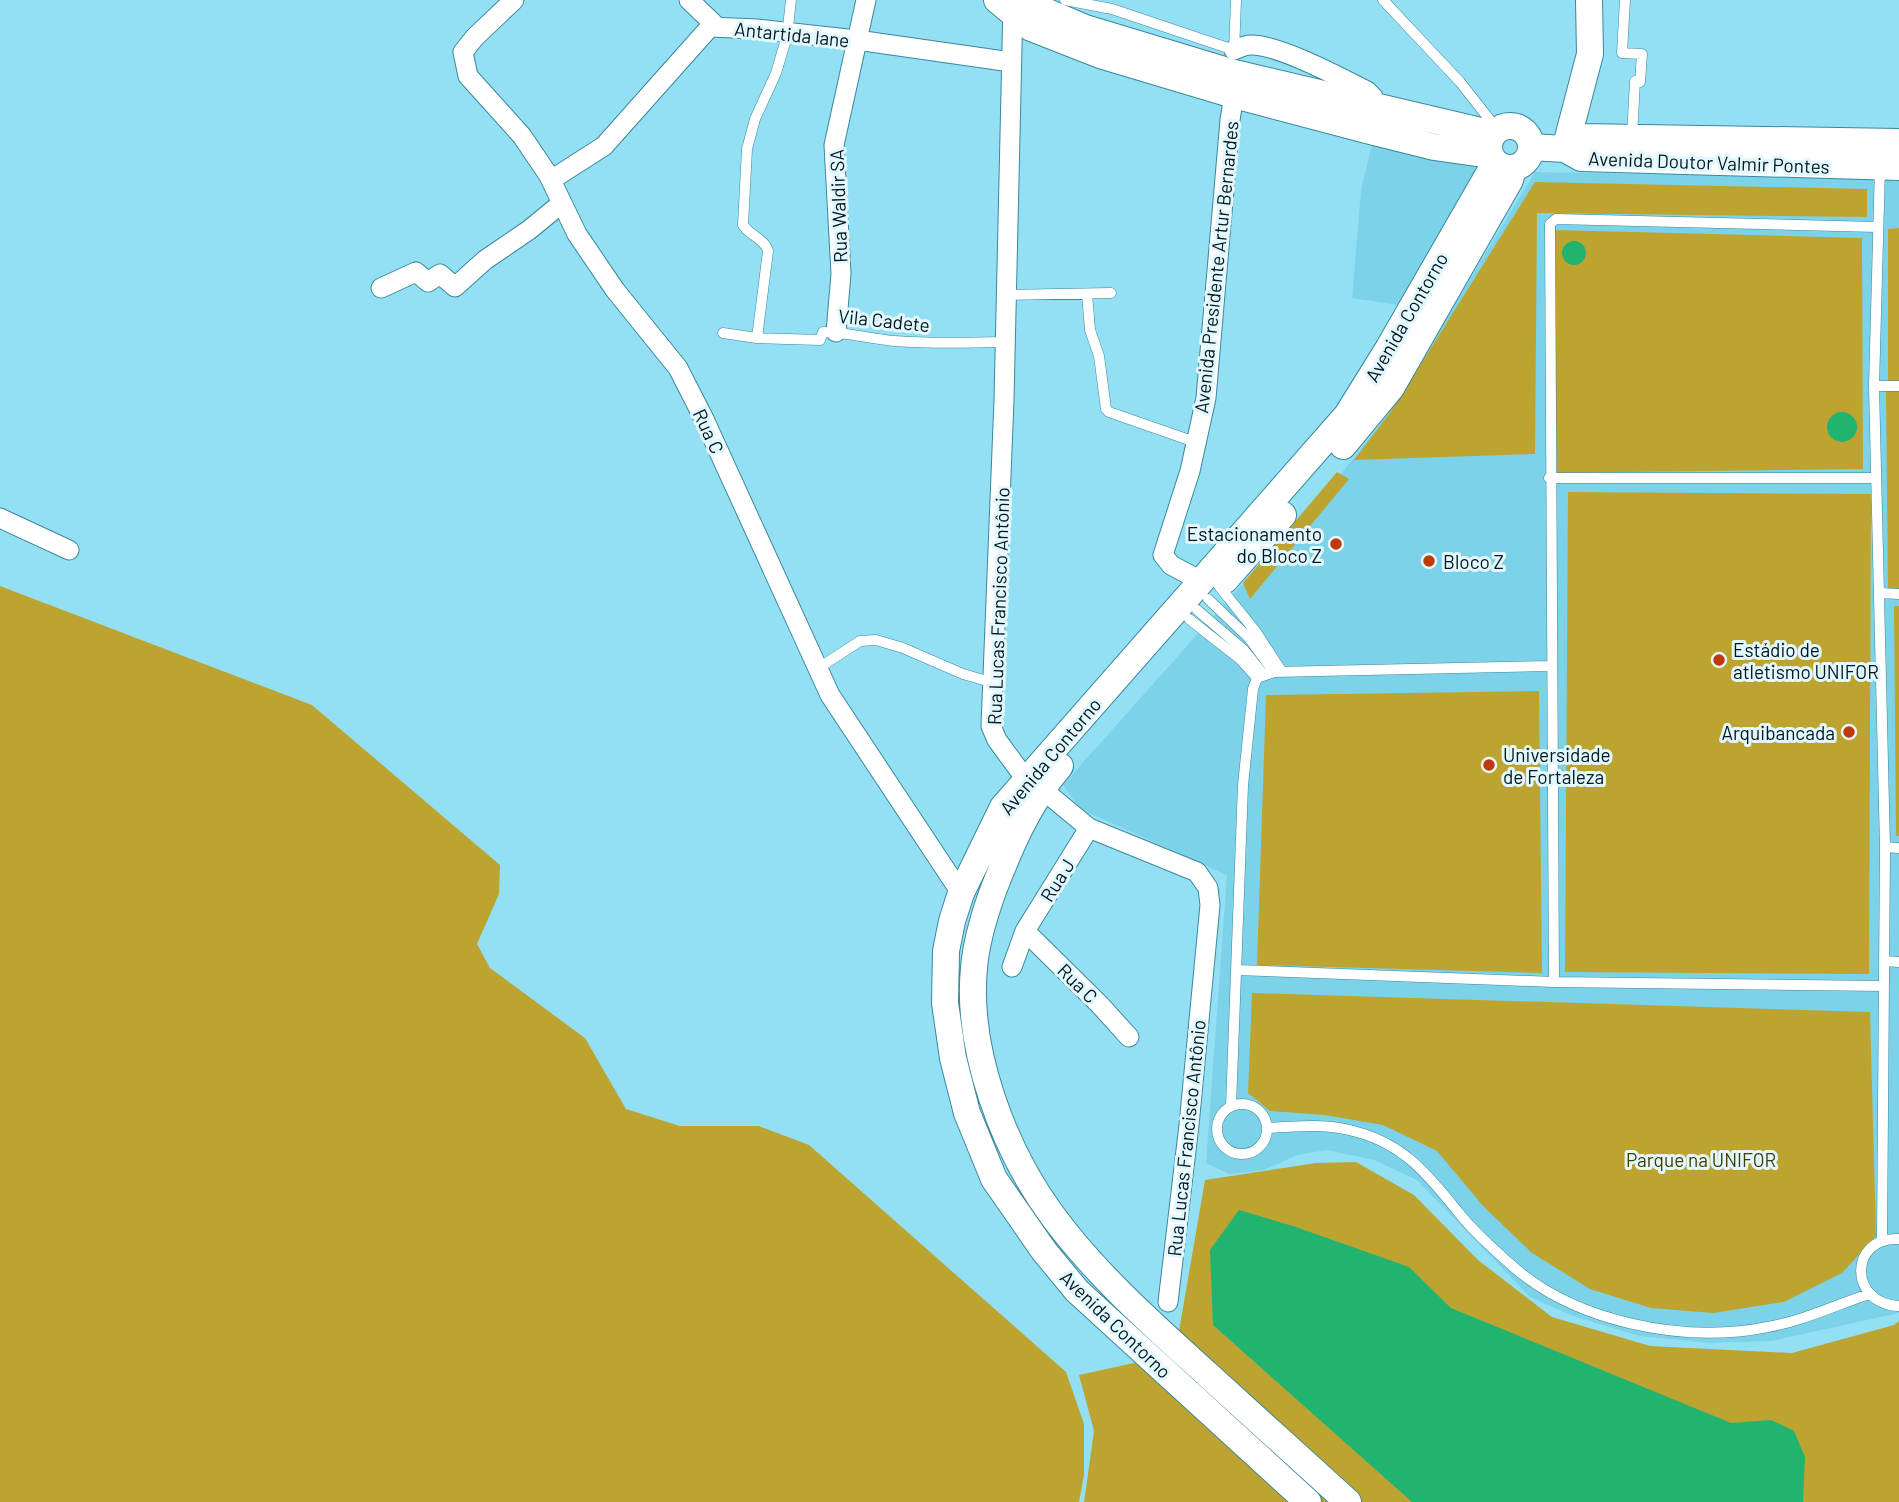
<svg xmlns="http://www.w3.org/2000/svg" width="1899" height="1502" viewBox="0 0 1899 1502" font-family="Barlow,sans-serif">
  <rect width="100%" height="100%" fill="#93e0f5"/>
  <path fill="#7cd2e9" d="M 1375,132 L 1499,149 L 1419,308 L 1352,298 L 1361,190 Z
    M 1535,172 L 1899,179 L 1899,1313 L 1771,1341 L 1711,1343 L 1639,1336 L 1573,1316 L 1530,1297 L 1417,1180 L 1374,1160 L 1327,1150 L 1297,1155 L 1264,1170 L 1229,1174 L 1206,1163 L 1227,875 L 1080,809 L 1063,785 L 1235,592 L 1307,517 L 1389,413 Z"/>
  <path fill="#bda431" d="M 1535,182 L 1867,189 L 1867,217 L 1537,213 L 1535,454 L 1354,460 L 1392,410 Z
    M 1899,228 L 1899,381 L 1888,382 L 1888,229 Z
    M 1554,230 L 1862,238 L 1863,469 L 1554,473 Z
    M 1899,390 L 1899,590 L 1888,590 L 1886,391 Z
    M 1337,472 L 1349,479 L 1250,599 L 1243,583 Z
    M 1568,492 L 1871,494 L 1869,974 L 1565,972 Z
    M 0,586 L 312,705 L 500,865 L 499,894 L 477,944 L 490,968 L 585,1038 L 626,1109 L 680,1126 L 759,1126 L 809,1145 L 1066,1372 L 1084,1424 L 1084,1475 L 1079,1502 L 0,1502 Z
    M 1894,606 L 1899,606 L 1899,836 L 1896,836 Z
    M 1539,691 L 1542,973 L 1257,965 L 1266,695 Z
    M 1252,993 L 1870,1012 L 1876,1236 L 1842,1273 L 1784,1302 L 1713,1313 L 1651,1308 L 1590,1289 L 1532,1253 L 1483,1206 L 1437,1151 L 1383,1125 L 1325,1115 L 1270,1111 L 1248,1093 Z
    M 1356,1162 L 1414,1195 L 1478,1260 L 1552,1317 L 1650,1346 L 1792,1353 L 1894,1325 L 1899,1321 L 1899,1502 L 1084,1502 L 1094,1431 L 1079,1375 L 1175,1354 L 1205,1180 L 1316,1163 Z"/>
  <path fill="#21b470" d="M1562 253a12 12 0 1 1 24 0a12 12 0 1 1-24 0Z
    M1827 427a15 15 0 1 1 30 0a15 15 0 1 1-30 0Z
    M 1239,1210 L 1296,1227 L 1409,1267 L 1451,1308 L 1731,1423 L 1771,1420 L 1794,1431 L 1805,1457 L 1803,1502 L 1412,1502 L 1213,1325 L 1210,1250 Z"/>
  <g fill="none" stroke-linecap="round" stroke-linejoin="round">
    <defs>
      <path id="lane" d="M 1065,0 L 1112,9 L 1234,50
        M 1383,0 L 1460,82 L 1497,129
        M 1625,0 L 1622,53 L 1642,54 L 1640,82 L 1635,81 L 1632,136
        M 1234,52 L 1236,0
        M 1880,167 L 1874,386 L 1885,847 L 1882,1241
        M 1087,294 L 1090,330 L 1099,356 L 1106,409 L 1109,412 L 1195,442
        M 1006,295 L 1111,293
        M 723,333 L 757,338 L 820,340 L 823,332 C 846,332 870,339 894,341 C 931,344 968,343 1005,342
        M 757,338 L 768,251 C 765,239 750,236 743,225 L 747,149 L 755,119 L 776,73 L 787,36 L 791,0
        M 1874,386 L 1899,386
        M 1549,478 L 1876,478
        M 1219,586 L 1256,632 L 1282,672
        M 1879,593 L 1899,594
        M 1208,599 L 1249,638 L 1274,672
        M 1197,610 L 1244,650 L 1263,674
        M 1189,619 L 1240,659 L 1257,678
        M 817,669 L 860,641 L 876,640 L 903,648 L 963,674 L 994,683
        M 1885,847 L 1899,848
        M 1884,961 L 1899,962
        M 1237,970 L 1554,982 L 1884,986
        M 1554,982 L 1550,224 L 1556,219 L 1877,227
        M1217 1129a25 25 0 1 1 50 0a25 25 0 1 1-50 0Z
        M 1231,1106 L 1243,785 L 1253,689 L 1257,678 L 1274,672 L 1552,666
        M 1267,1128 C 1296,1126 1329,1123 1357,1132 C 1405,1145 1429,1176 1459,1213 C 1473,1231 1491,1247 1508,1262 C 1572,1322 1683,1344 1768,1327 C 1802,1321 1836,1305 1869,1294
        M 1899,1239 C 1849,1236 1848,1304 1899,1306"/>
      <path id="street" d="M 514,0 L 475,37 L 463,52 L 468,76 L 522,136 L 549,176 L 577,234 L 615,290 L 678,368 L 704,419 L 830,695 L 961,893
        M 689,0 L 716,26
        M 1013,3 L 1004,400 L 991,726 L 997,740 L 1019,770 L 1089,828 L 1197,872 L 1208,888 L 1210,905 L 1189,1125 L 1168,1302
        M 1234,50 C 1239,48 1245,45 1250,45 C 1278,44 1341,78 1367,91 L 1373,97 L 1375,105
        M 551,180 L 604,146 L 710,27 L 757,29 L 857,40 L 1011,62
        M 381,288 L 416,272 L 428,282 L 440,274 L 455,287 L 485,260 L 529,230 L 562,203
        M 836,332 L 841,274 L 834,145 L 866,0
        M 0,518 L 69,550
        M 1201,581 L 1171,565 L 1163,555 L 1190,471 L 1206,398 L 1230,120 L 1234,95
        M 1025,931 L 1100,1005 L 1129,1037
        M 1012,967 L 1025,931 L 1089,828"/>
      <path id="secondary" d="M 997,0 L 1031,28 L 1100,55 L 1234,95 L 1370,131 L 1434,147 L 1490,155
        M 1011,10 L 1038,8 L 1085,28 L 1234,73 L 1493,134
        M1489 147a21 21 0 1 1 42 0a21 21 0 1 1-42 0Z
        M 1531,147 L 1565,149 L 1581,158 L 1899,167
        M 1565,149 L 1580,137 L 1899,142
        M 1565,149 L 1590,54 L 1589,0
        M 1343,446 L 1391,388 L 1510,180 L 1513,168
        M 1225,580 L 1283,515
        M 1060,766 C 1029,802 1010,847 993,891 C 984,916 976,942 974,968 C 966,1050 1004,1150 1052,1215 C 1095,1274 1153,1325 1207,1374 C 1254,1417 1301,1459 1348,1502
        M 1308,1502 L 1077,1291 L 1044,1251 L 994,1179 L 967,1113 L 953,1058 L 945,1003 L 946,951 L 952,921 L 961,893 L 1003,807 L 1347,415 L 1388,349 L 1495,163"/>
    </defs>
    <use href="#lane" stroke="#39889b" stroke-width="11"/>
    <use href="#street" stroke="#39889b" stroke-width="21"/>
    <use href="#secondary" stroke="#39889b" stroke-width="28"/>
    <use href="#lane" stroke="#fff" stroke-width="10"/>
    <use href="#street" stroke="#fff" stroke-width="19"/>
    <use href="#secondary" stroke="#fff" stroke-width="26"/>
  </g>
  <g fill="#c13907" stroke="#e2f8fe" stroke-width="2.5">
    <circle cx="1336" cy="544" r="7"/>
    <circle cx="1429" cy="561" r="7"/>
    <circle cx="1719" cy="660" r="7"/>
    <circle cx="1849" cy="732" r="7"/>
    <circle cx="1489" cy="765" r="7"/>
  </g>
  <g text-anchor="middle" dominant-baseline="central" stroke-width="6" stroke-linejoin="round" paint-order="stroke">
    <g font-size="19" fill="#01171d" stroke="#e2f8fe">
      <text transform="translate(792 34) rotate(6)">Antartida lane</text>
      <text transform="translate(1709 162) rotate(2)">Avenida Doutor Valmir Pontes</text>
      <text transform="translate(838 206) rotate(-92)">Rua Waldir SA</text>
      <text transform="translate(1216 267) rotate(-84)">Avenida Presidente Artur Bernardes</text>
      <text transform="translate(1406 317) rotate(-60)">Avenida Contorno</text>
      <text transform="translate(884 320) rotate(6)">Vila Cadete</text>
      <text transform="translate(709 431) rotate(65)">Rua C</text>
      <text transform="translate(998 606) rotate(-88)">Rua Lucas Francisco Antônio</text>
      <text transform="translate(1050 756) rotate(-50)">Avenida Contorno</text>
      <text transform="translate(1057 880) rotate(-58)">Rua J</text>
      <text transform="translate(1078 983) rotate(44)">Rua C</text>
      <text transform="translate(1186 1138) rotate(-84)">Rua Lucas Francisco Antônio</text>
      <text transform="translate(1116 1324) rotate(44)">Avenida Contorno</text>
    </g>
    <g font-size="19" fill="#01171d" stroke="#e2f8fe" text-anchor="start">
      <text x="1322" y="533" text-anchor="end">Estacionamento<tspan x="1322" dy="22">do Bloco Z</tspan></text>
      <text x="1443" y="561">Bloco Z</text>
      <text x="1733" y="649">Estádio de<tspan x="1733" dy="22">atletismo UNIFOR</tspan></text>
      <text x="1835" y="732" text-anchor="end">Arquibancada</text>
      <text x="1503" y="754">Universidade<tspan x="1503" dy="22">de Fortaleza</tspan></text>
    </g>
    <g font-size="19" fill="#463a00" stroke="#e2f8fe">
      <text x="1701" y="1159">Parque na UNIFOR</text>
    </g>
  </g>
</svg>
